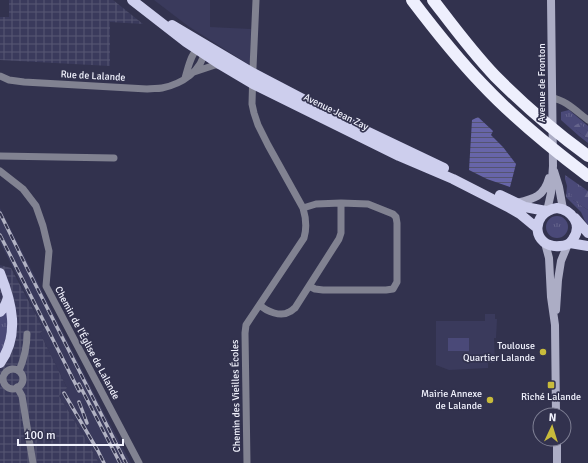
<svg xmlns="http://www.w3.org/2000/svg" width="588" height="463" viewBox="0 0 588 463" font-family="Signika,sans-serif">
  <defs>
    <pattern id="industrial-grid" width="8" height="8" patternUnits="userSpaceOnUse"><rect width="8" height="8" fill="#3a3a5c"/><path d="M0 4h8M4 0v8" fill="none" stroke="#575774"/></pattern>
    <pattern id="grass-tufts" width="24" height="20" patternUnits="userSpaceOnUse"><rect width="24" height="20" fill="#4a4978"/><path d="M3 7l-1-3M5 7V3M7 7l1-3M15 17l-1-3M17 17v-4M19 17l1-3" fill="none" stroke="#65648c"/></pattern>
    <pattern id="forest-firs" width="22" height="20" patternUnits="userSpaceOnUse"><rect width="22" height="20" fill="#4a4978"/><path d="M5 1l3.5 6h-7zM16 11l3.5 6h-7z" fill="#65648c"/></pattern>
    <pattern id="water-rules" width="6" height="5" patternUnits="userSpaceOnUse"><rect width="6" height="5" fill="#6765a8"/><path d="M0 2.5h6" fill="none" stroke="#545471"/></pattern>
  </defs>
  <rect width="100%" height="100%" fill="#32324e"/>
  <path fill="#3a3a5c" d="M 154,0 L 210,0 L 210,27 L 251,29 L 250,63 L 248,64 L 188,26 Z
    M 0,208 L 103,411 L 131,463 L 99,463 L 84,436 L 59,396 L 67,388 L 40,333 L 44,330 L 0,242 Z
    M 485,314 L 495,314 L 495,319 L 497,319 L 496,338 L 494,338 L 495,363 L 488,363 L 488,368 L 449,370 L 436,365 L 436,321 L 485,321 Z"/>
  <path fill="url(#industrial-grid)" d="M 9,0 L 113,0 L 143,24 L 110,22 L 110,66 L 0,60 L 0,17 L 9,17 Z
    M 0,265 L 11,268 L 44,330 L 40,333 L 67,388 L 59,396 L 84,436 L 99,463 L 0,463 Z"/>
  <path fill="url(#grass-tufts)" d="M 569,110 L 588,126 L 588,131 L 579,124 L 576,130 L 588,139 L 588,143 L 579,136 L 561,120 L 561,112 Z
    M 565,175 L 588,191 L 583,189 L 573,200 L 588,210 L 588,225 L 585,221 L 581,212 L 566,197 L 567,186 L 565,179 Z
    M546 227a11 11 0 1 1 22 0a11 11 0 1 1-22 0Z
    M 8,308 L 9,326 L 0,359 L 0,315 Z"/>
  <path fill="url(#forest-firs)" d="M 579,123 L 588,131 L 588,139 L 576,130 L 574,126 Z
    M 583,189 L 588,191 L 588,210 L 573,200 L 571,195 L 575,192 Z"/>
  <path fill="#4a4978" d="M 448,338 L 469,338 L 469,351 L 448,351 Z"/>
  <path fill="url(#water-rules)" d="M 478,117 L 493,131 L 491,135 L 503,147 L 516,164 L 510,187 L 487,179 L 469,170 L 472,120 Z"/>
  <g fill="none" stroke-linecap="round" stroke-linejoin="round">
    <path stroke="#818291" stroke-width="7" d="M 194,72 L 215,65 L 221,65
      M 0,76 L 9,80 L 24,82 L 147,89 C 152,88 157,89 162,88 C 182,84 202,71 205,50
      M 185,78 C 188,69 191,51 200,48
      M 552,98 C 566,100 577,112 588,120
      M 0,156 L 114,158
      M 0,171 L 23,189 L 36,206 L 43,226 L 49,251 L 46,286 L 139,463
      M 303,208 L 316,204 L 341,203 L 368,204 L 393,214 L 396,217 L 397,223 L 397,282 L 393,289 L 386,290 L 323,290 L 315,289 L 309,286
      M 260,305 C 267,312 281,317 289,312 C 292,311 293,309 295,308 L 339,239 L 341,233 L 341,203
      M3 379a10 10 0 1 1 20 0a10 10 0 1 1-20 0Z
      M 19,371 C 24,359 27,347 27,334
      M 17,387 L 22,396 L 33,463
      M 247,463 L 245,333 L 246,325 L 304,238 C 307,228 306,218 303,208 L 268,145 L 258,125 L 254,113 L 252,104 L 253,68 L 256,0"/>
    <path stroke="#acadc5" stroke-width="8" d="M 554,171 L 559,187 L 563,209
      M 516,203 C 533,199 544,197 549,178
      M 547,211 L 551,193 L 553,166 L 551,0
      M 545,243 L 549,258 L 551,297 L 555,325 L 556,415
      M 556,310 L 558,280 L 561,261 L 568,244
      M 557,439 L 557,463"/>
    <path stroke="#cdceed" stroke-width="10" d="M 132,0 L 186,42 L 221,65 L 253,84 L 399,156 L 453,179 L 508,207 L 520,214 L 537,228
      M 172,25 L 253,73 L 339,118 L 444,168
      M 500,195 L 525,207 L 546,211
      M 557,208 C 572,210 583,225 573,239 C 570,244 566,246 560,246 C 532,249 529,212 557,208 Z
      M 575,218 L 588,233
      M 570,243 L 588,246
      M 0,273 C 12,303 20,335 0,363
      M 0,312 C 5,307 7,302 8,297"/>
    <path stroke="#eeeffd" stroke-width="12" d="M 412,0 C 434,29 457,58 482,84 C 514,118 551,148 588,176
      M 433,0 C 453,26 472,52 495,76 C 524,105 555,132 588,156"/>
    <defs>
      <path id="rail" d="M 0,213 L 28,270 L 126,463
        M 0,235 L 79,391
        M 79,384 L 120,463
        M 64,393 L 98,451 L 104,463
        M 79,402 L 87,423"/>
    </defs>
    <use href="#rail" stroke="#b1b2c3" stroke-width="3.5"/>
    <use href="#rail" stroke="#32324e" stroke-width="2" stroke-dasharray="6" stroke-linecap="butt"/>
  </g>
  <g fill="#c8bb3b" stroke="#32324e" stroke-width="1.5">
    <circle cx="543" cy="352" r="4"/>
    <rect x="547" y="381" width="8" height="8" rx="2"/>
    <circle cx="490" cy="400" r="4"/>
  </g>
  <g text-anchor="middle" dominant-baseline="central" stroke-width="3.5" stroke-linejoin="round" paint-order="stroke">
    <g font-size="10" fill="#f1f2fd" stroke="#32324e">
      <text transform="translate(93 76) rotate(3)">Rue de Lalande</text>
      <text transform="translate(542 83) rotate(-90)">Avenue de Fronton</text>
      <text transform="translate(336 112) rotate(26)">Avenue Jean Zay</text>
      <text transform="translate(87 343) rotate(62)">Chemin de l'Église de Lalande</text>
      <text transform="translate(236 396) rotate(-91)">Chemin des Vieilles Écoles</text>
    </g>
    <g font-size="10" fill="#f1f2fd" stroke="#32324e" text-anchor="end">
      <text x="535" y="346">Toulouse<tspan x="535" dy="12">Quartier Lalande</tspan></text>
      <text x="482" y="394">Mairie Annexe<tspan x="482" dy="12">de Lalande</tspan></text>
      <text x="551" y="397" text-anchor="middle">Riché Lalande</text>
    </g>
  </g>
  <g transform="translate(552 427) rotate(4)"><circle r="19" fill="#32324e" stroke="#7e7f94"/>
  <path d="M0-3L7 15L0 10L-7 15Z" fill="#c8bb3b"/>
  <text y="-6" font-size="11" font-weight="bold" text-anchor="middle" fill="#f1f2fd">N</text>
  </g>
  <path d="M18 439v6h105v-6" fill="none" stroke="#f1f2fd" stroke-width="2"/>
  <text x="24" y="439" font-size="12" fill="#f1f2fd" stroke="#32324e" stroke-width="3" paint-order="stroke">100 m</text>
</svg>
